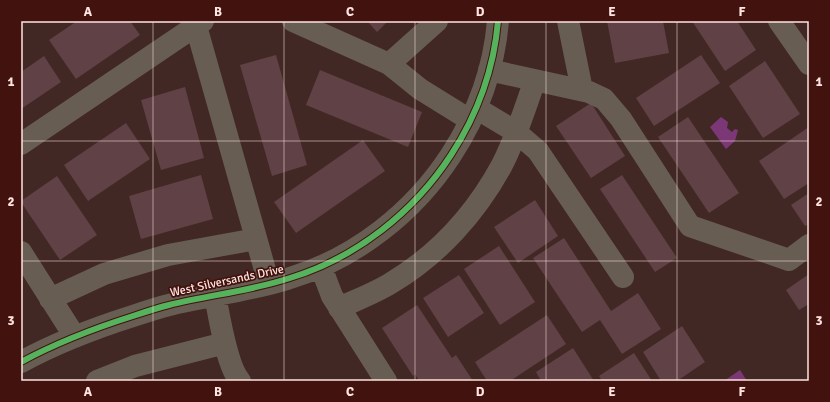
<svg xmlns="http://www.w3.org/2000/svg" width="830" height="402" viewBox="0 0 830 402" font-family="Signika,sans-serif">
  <rect width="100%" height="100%" fill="#412825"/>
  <path fill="#7c3876" d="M 721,117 L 728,122 L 727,128 L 732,132 L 735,129 L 738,130 L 735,141 L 726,149 L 710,127 Z
    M 740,370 L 747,381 L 724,381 Z"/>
  <path fill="#604145" d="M 77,21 L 130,21 L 140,35 L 76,79 L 49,40 Z
    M 367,21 L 388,21 L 377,32 Z
    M 607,21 L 663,21 L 669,53 L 615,63 Z
    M 692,21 L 737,21 L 756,50 L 725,71 Z
    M 276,55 L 307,165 L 272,176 L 240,65 Z
    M 701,55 L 720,83 L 654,126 L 636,98 Z
    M 44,56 L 61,82 L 21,109 L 21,72 Z
    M 765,61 L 800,114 L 763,138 L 729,86 Z
    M 320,70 L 422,112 L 408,147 L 306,105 Z
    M 185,87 L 204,158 L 161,170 L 141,100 Z
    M 591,103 L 625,156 L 591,178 L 556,126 Z
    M 688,117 L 739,193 L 709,213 L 658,137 Z
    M 126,123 L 150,159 L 88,201 L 64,165 Z
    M 809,127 L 809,183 L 784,199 L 759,161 Z
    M 363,140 L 385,171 L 296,233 L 274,202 Z
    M 201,175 L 213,219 L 141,239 L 129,196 Z
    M 622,175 L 677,258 L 655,272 L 600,189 Z
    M 57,176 L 97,235 L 60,260 L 21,202 L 21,201 Z
    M 809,193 L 809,224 L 805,226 L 791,205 Z
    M 535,200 L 558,236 L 518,263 L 494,227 Z
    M 564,238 L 611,311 L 638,293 L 661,329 L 622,354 L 600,320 L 582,332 L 533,258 Z
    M 499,246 L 535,302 L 500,325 L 464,269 Z
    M 809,274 L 809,304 L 799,310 L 786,290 Z
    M 459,275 L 484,313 L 448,337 L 423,298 Z
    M 417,305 L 452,358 L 456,355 L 473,381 L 419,381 L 415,374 L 413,376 L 382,328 Z
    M 547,315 L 566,344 L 510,381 L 487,381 L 475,362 Z
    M 682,326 L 705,362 L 677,381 L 661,381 L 643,352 Z
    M 573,348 L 594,381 L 541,381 L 536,372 Z
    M 634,353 L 652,381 L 602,381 L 599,376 Z"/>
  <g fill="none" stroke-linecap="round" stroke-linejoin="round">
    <path stroke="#675d53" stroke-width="22" d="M 293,21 L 389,64 L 420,89 L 470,120
      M 568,21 L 582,90
      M 779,21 L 809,64
      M 196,26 L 269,284
      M 389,64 L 437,21
      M 489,70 L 589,92 L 604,99 L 621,119 L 690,226 L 789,260 L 809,245
      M 476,108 L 516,132 L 538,151 L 623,277
      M 21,144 L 203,21
      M 21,252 L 75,337
      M 321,267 L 332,296 L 386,381
      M 215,295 C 219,316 227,367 240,381
      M 50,299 L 104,274 L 168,255 L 256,239
      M 339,308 C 356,300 375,293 391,283 C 438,255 476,213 502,165 C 516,138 525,108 535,80
      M 21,362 C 56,343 95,328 133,316 C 145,312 157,308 169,305 C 209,295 251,291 290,278 C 356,258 414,212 451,155 C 477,115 494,68 498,21
      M 97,381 L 135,366 L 225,343"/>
    <defs>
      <path id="cycleway" d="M 21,362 C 56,343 95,328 133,316 C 145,312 157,308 169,305 C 209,295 251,291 290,278 C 356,258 414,212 451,155 C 477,115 494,68 498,21"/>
    </defs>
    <use href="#cycleway" stroke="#42130e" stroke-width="8"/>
    <use href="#cycleway" stroke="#56b35d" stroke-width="6"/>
  </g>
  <path fill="none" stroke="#ffe4e0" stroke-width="1" stroke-opacity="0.55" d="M 153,21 L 153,381M 284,21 L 284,381M 415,21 L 415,381M 546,21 L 546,381M 677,21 L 677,381M 21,141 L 809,141M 21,261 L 809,261"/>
  <g text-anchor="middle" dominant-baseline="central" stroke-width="3.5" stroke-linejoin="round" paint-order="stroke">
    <g font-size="12" fill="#ffe4e0" stroke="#42130e">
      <text transform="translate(227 281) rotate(-12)">West Silversands Drive</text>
    </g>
  </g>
  <rect width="830" height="402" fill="none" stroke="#42130e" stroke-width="44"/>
  <rect x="22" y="22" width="786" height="358" fill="none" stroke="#ffe4e0" stroke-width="1.5"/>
  <g font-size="13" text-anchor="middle" font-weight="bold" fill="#ffe4e0">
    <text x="88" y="16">A</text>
    <text x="218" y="16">B</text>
    <text x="350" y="16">C</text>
    <text x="480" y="16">D</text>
    <text x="612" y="16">E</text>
    <text x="742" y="16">F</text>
    <text x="11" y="86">1</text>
    <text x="819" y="86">1</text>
    <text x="11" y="206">2</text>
    <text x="819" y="206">2</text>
    <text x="11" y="325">3</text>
    <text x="819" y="325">3</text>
    <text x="88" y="396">A</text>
    <text x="218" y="396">B</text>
    <text x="350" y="396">C</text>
    <text x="480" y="396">D</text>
    <text x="612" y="396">E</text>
    <text x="742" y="396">F</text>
  </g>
</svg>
